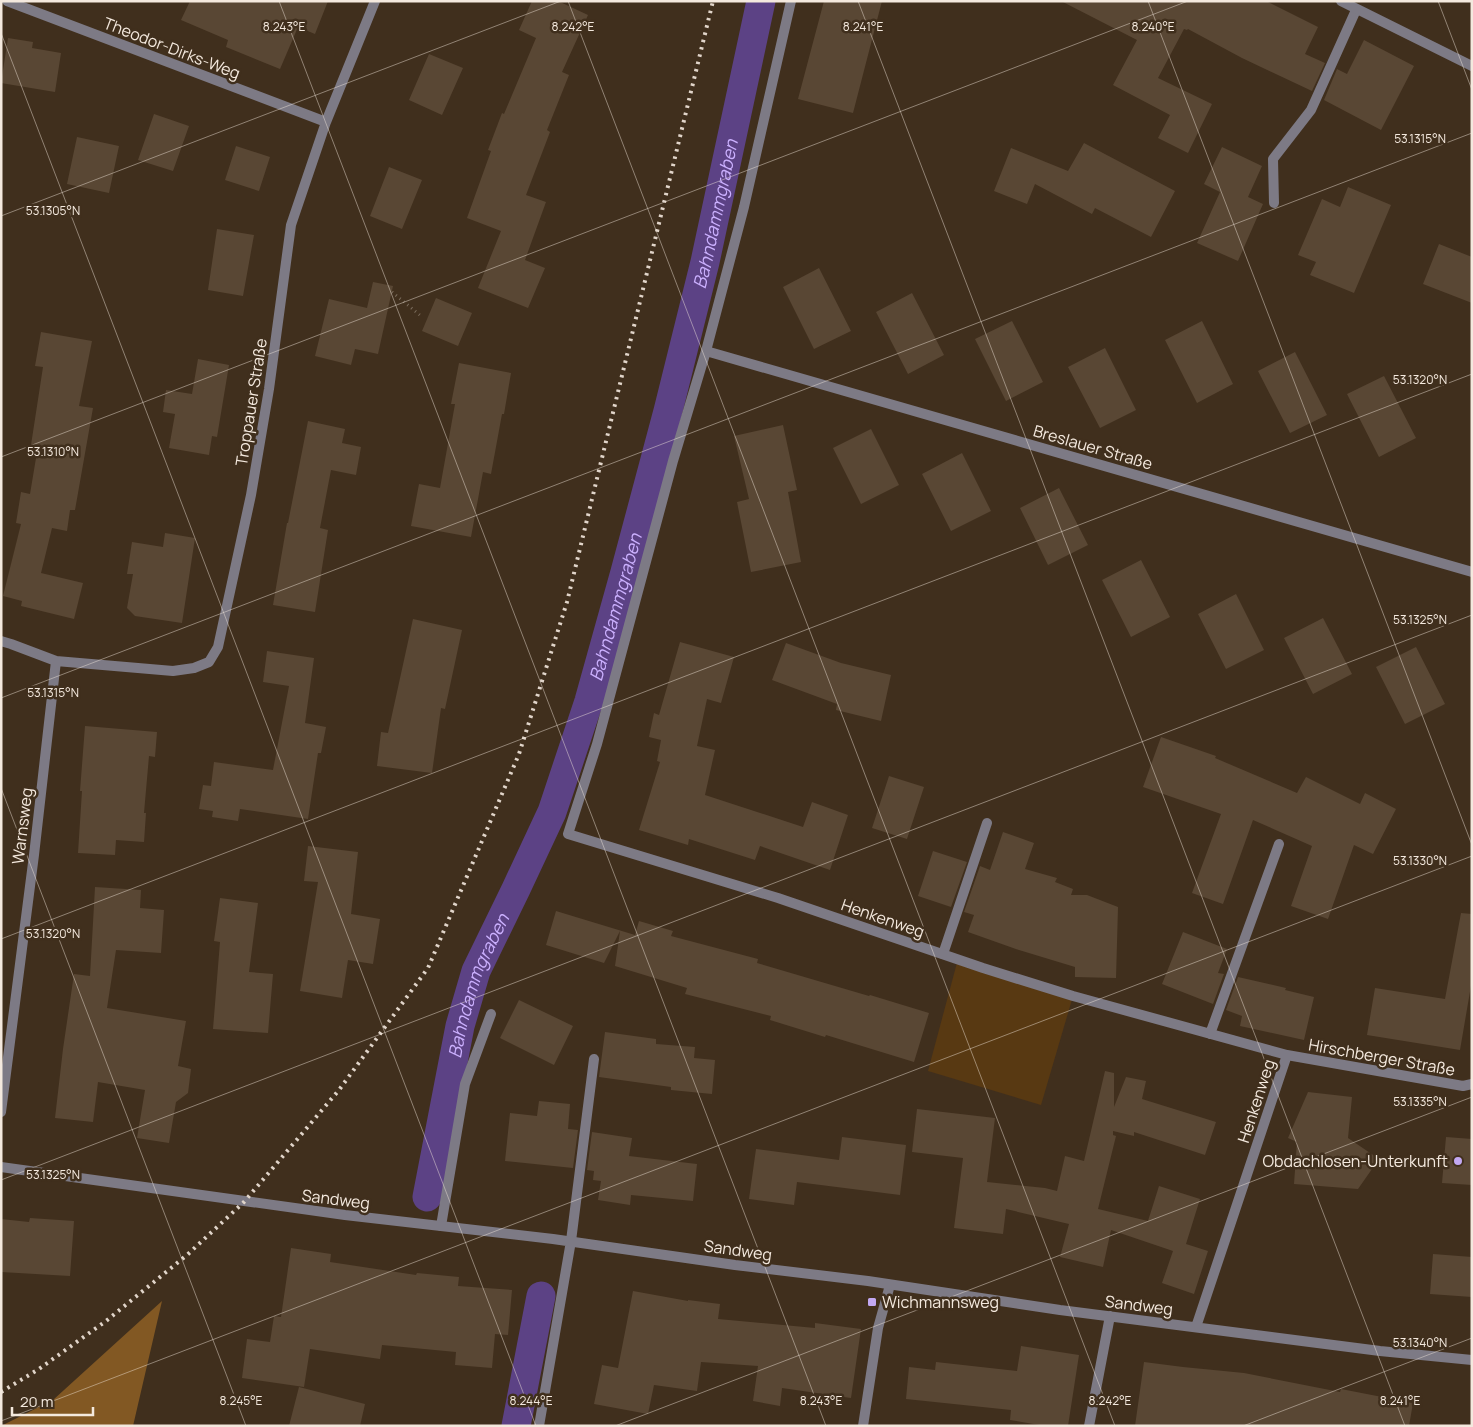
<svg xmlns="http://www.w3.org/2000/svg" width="1473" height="1427" viewBox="0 0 1473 1427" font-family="Manrope,sans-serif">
  <rect width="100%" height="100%" fill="#402f1d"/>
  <path fill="#583912" d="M 958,959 L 1073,996 L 1041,1105 L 928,1071 Z"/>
  <path fill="#825823" d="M 162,1301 L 133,1426 L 1,1426 L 53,1400 Z"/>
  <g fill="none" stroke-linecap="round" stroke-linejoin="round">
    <g stroke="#5c4285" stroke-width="29">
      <path id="s1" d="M 427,1197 L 460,1026 L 476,971 L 516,889 L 552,812 L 589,701 L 625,572 L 668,411 L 705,262 L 761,1"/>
      <path d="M 516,1426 L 541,1296"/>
    </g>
  </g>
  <path fill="#594734" d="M 190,1 L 328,1 L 315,34 L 298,27 L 280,69 L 226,47 L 228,40 L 181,20 Z
    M 532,1 L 558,1 L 588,15 L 562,72 L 569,75 L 547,130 L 550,132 L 526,195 L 546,202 L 525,260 L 545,268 L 528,308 L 478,288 L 501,231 L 467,218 L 491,151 L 488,150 L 502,113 L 504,114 L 536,38 L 519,30 Z
    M 824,1 L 882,1 L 853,113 L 798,99 Z
    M 1061,1 L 1266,1 L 1318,27 L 1305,54 L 1325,63 L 1312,91 L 1242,58 L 1188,29 L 1187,30 L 1184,29 L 1158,78 L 1212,104 L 1188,153 L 1158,138 L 1170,115 L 1113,85 L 1137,40 Z
    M 8,38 L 33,42 L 32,48 L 61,53 L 55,92 L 1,83 Z
    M 1364,40 L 1414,66 L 1381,130 L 1324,100 L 1337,69 L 1347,74 Z
    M 429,54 L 463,68 L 442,115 L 409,100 Z
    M 154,114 L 189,126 L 173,171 L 138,160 Z
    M 77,137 L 119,146 L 109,193 L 67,184 Z
    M 1084,143 L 1175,191 L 1151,237 L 1095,208 L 1092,214 L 1035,184 L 1027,204 L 994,191 L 1011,148 L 1068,171 Z
    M 236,146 L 270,157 L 259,191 L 225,180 Z
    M 1222,147 L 1262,166 L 1248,197 L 1263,204 L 1238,261 L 1197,243 L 1220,192 L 1204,184 Z
    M 389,167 L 422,180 L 402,229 L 370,216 Z
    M 1348,187 L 1391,205 L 1354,293 L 1310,275 L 1316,262 L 1298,255 L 1322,199 L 1340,207 Z
    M 217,229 L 254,235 L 243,296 L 208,290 Z
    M 1439,244 L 1472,257 L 1472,303 L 1423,284 Z
    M 819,268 L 851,331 L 814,349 L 783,287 Z
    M 373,282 L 393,286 L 378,354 L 355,349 L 351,365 L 315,356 L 329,299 L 367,308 Z
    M 912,293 L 944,355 L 908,374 L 876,312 Z
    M 436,298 L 472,313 L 458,346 L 422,331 Z
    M 1012,321 L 1043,382 L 1006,401 L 975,339 Z
    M 1202,321 L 1233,384 L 1197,403 L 1165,340 Z
    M 41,332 L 92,341 L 79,406 L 93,408 L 75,510 L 70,510 L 67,531 L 52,528 L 41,573 L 83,583 L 74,619 L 21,606 L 22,601 L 3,596 L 21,524 L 16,523 L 21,492 L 30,494 L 38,446 L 31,445 L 43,367 L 35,366 Z
    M 1105,348 L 1136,410 L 1100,428 L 1068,367 Z
    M 1295,352 L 1327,415 L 1290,433 L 1258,371 Z
    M 198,359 L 229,365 L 217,437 L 212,436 L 209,455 L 169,448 L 175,414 L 163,412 L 166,390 L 192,394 Z
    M 459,363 L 511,373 L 504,414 L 502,414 L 491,474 L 483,472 L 471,537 L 411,526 L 419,484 L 440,488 L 455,404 L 451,404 Z
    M 1384,376 L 1416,438 L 1379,457 L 1347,394 Z
    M 308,421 L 345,429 L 342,443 L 361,447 L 356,475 L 331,470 L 320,528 L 328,530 L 315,612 L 273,605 L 287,523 L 288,523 Z
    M 783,425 L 797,490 L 788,492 L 801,562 L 751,572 L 737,502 L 749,499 L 734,436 Z
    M 871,429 L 899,485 L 861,504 L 833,448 Z
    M 962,453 L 991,511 L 951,531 L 922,474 Z
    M 1059,488 L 1088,545 L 1048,565 L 1020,508 Z
    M 165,533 L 195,538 L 182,623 L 135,616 L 127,608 L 133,574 L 127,574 L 132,542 L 163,547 Z
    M 1141,560 L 1170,617 L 1131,637 L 1102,580 Z
    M 1236,594 L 1264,650 L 1226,669 L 1198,614 Z
    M 1323,618 L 1352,674 L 1313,694 L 1284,638 Z
    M 413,619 L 462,630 L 445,709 L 441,708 L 432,773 L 377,766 L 381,732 L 388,733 Z
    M 680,642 L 734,657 L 721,703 L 707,699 L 697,746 L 715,750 L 705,795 L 803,827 L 812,802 L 848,815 L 830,870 L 760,846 L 755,860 L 689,839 L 688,845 L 639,830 L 660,762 L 657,761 L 661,740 L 649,737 L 654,713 L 659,715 Z
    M 786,643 L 841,663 L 891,675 L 881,721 L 836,710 L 837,704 L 772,680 Z
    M 1416,647 L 1445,704 L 1405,724 L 1376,667 Z
    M 267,651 L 314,658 L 305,723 L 326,727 L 321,753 L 318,753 L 308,819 L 240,809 L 238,821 L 212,817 L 213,811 L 199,809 L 203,785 L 211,786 L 214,762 L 273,770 L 289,686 L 263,682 Z
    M 85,726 L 157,732 L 155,757 L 149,756 L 144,813 L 146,813 L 144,842 L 116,840 L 115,855 L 78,853 L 82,791 L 80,791 Z
    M 1161,737 L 1216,756 L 1215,758 L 1297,793 L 1306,777 L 1360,804 L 1365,793 L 1396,809 L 1373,854 L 1354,845 L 1328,919 L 1291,906 L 1312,846 L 1253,820 L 1223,904 L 1192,893 L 1221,814 L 1143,787 Z
    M 889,776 L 924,787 L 907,839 L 872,828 Z
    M 1003,832 L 1034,843 L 1025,869 L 1057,878 L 1055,882 L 1073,889 L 1071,895 L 1087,895 L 1118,907 L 1116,978 L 1075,977 L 1075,967 L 1019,950 L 968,932 L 974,915 L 964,912 L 980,866 L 990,870 Z
    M 308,846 L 358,852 L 351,914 L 380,919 L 373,964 L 348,960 L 342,998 L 300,991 L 318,882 L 304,881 Z
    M 933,851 L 967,862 L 951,907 L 918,896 Z
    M 95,887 L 141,890 L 140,908 L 164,910 L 161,953 L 116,950 L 107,1008 L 186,1021 L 178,1066 L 191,1069 L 188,1093 L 176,1102 L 169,1143 L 137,1138 L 145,1090 L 98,1082 L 93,1122 L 55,1118 L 63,1049 L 74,974 L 90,976 Z
    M 220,898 L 258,903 L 249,972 L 273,974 L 268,1033 L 213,1029 L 220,942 L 214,941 Z
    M 556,911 L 635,935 L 639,921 L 673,931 L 671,936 L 758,959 L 757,963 L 869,996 L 870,995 L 929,1013 L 914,1062 L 826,1035 L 825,1037 L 770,1020 L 771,1016 L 685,994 L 687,988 L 615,966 L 620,931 L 604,963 L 546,945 Z
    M 1461,913 L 1472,914 L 1472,980 L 1460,1050 L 1367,1035 L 1375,988 L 1445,999 Z
    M 1183,932 L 1227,949 L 1218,973 L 1224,974 L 1213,1004 L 1162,984 Z
    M 1238,977 L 1286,988 L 1285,990 L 1314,997 L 1304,1040 L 1240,1026 L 1242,1016 L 1226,1010 Z
    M 519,1000 L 573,1026 L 554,1065 L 500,1038 Z
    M 605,1032 L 656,1039 L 656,1044 L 695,1047 L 694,1058 L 715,1060 L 712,1094 L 671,1090 L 671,1087 L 599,1077 Z
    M 1105,1071 L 1114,1073 L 1114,1107 L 1126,1077 L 1146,1081 L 1142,1099 L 1216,1122 L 1205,1155 L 1134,1132 L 1134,1136 L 1113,1131 L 1113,1135 L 1116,1136 L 1098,1209 L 1148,1221 L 1159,1186 L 1200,1199 L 1186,1244 L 1208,1251 L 1194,1294 L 1162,1283 L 1173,1251 L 1111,1230 L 1103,1267 L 1060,1257 L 1069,1224 L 1006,1209 L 1003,1234 L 954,1228 L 963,1158 L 912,1152 L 917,1109 L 995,1118 L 987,1182 L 1045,1188 L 1057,1191 L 1065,1156 L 1084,1161 Z
    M 1308,1092 L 1352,1097 L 1348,1138 L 1379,1159 L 1358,1189 L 1294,1184 L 1297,1142 L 1288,1138 Z
    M 539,1101 L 570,1104 L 568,1129 L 578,1130 L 573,1168 L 505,1161 L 510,1113 L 537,1116 Z
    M 592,1132 L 632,1138 L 629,1156 L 697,1164 L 693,1201 L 631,1195 L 630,1205 L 598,1200 L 601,1181 L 593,1180 L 594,1171 L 587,1170 Z
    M 842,1137 L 906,1145 L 900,1195 L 797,1182 L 794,1205 L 749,1199 L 756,1149 L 839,1160 Z
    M 1446,1137 L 1472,1139 L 1472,1185 L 1442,1183 Z
    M 30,1218 L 74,1221 L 70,1276 L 1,1272 L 1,1219 L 29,1222 Z
    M 291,1248 L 331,1254 L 330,1262 L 416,1275 L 417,1273 L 459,1277 L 458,1286 L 512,1290 L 508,1335 L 495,1334 L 492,1368 L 455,1365 L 456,1352 L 382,1345 L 380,1359 L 310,1349 L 304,1387 L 242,1378 L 247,1339 L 270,1342 L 274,1316 L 281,1317 Z
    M 1433,1254 L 1472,1257 L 1472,1297 L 1430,1294 Z
    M 633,1291 L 688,1301 L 688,1300 L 720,1304 L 718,1319 L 815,1328 L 815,1323 L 861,1329 L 851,1398 L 782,1388 L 780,1406 L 753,1401 L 758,1366 L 701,1362 L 697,1391 L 654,1385 L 648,1414 L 594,1404 L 602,1365 L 618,1368 Z
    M 1021,1346 L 1079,1355 L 1068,1426 L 1045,1426 L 1010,1420 L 1011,1410 L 906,1399 L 909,1367 L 935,1370 L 936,1362 L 1017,1371 Z
    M 1144,1362 L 1183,1367 L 1244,1373 L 1340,1392 L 1341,1389 L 1413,1403 L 1409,1426 L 1135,1426 Z
    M 299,1387 L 365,1404 L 360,1426 L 289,1426 Z"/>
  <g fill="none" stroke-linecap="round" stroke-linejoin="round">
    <path stroke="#7b6c5c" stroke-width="3" stroke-dasharray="1 4" stroke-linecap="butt" d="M 392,292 L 421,316"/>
    <path stroke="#7d7a85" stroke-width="10" d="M 1274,203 L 1273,159 L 1311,110 L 1356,10
      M 943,954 L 987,823
      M 441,1226 L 465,1084 L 491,1014
      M 571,1241 L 594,1059
      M 863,1426 L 878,1328 L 890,1285"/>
    <path stroke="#7d7a85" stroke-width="10" d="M 7,1 L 326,122
      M 791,1 L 744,207 L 706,351 L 673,461 L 597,744 L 568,834 L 778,898 L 983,968 L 1073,996 L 1287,1055 L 1196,1327
      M 1341,1 L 1472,66
      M 706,351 L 1472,572
      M 1,641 L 11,644 L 56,661 L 34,855 L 1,1112
      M 56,661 L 173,671 L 194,668 L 209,662 L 218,647 L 251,495 L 269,389 L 291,225 L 326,122 L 375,1
      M 1210,1034 L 1279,844
      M 1287,1055 L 1463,1086 L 1472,1084
      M 1,1167 L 345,1215 L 553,1239 L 735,1265 L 868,1281 L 1060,1310 L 1380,1351 L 1472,1360
      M 539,1426 L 571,1241
      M 1089,1426 L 1110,1316"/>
    <path stroke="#e1d5ca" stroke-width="4" stroke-dasharray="2.5 5" stroke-linecap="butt" d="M 1,1392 L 39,1369 L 106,1321 L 187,1255 L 244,1202 L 339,1090 L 428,968 L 519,754 L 567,602 L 713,1"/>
  </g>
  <path fill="none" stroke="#f4e9de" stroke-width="1" stroke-opacity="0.45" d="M 279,1 L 826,1426M 568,1 L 1115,1426M 858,1 L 1405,1426M 1148,1 L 1472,845M 1438,1 L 1472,90M 1,33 L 536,1426M 1,216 L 561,1M 1,457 L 1188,1M 1,698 L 1472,133M 1,788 L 246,1426M 1,939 L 1472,374M 1,1180 L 1472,615M 1,1421 L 1472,856M 615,1426 L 1472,1097M 1243,1426 L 1472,1338"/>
  <g fill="#c2a8f2" stroke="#402f1d" stroke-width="2">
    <circle cx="1458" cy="1161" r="5"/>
    <rect x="867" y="1297" width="10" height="10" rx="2.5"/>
  </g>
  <g text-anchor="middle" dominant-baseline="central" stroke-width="5" stroke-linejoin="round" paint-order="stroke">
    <g font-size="16" fill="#f4e9de" stroke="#402f1d">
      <text transform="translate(172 48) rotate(21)">Theodor-Dirks-Weg</text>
      <text transform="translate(251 402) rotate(-81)">Troppauer Straße</text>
      <text transform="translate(1093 447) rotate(16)">Breslauer Straße</text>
      <text transform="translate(22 826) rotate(-83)">Warnsweg</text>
      <text transform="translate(883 918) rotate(19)">Henkenweg</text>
      <text transform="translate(1382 1057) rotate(10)">Hirschberger Straße</text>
      <text transform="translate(1256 1101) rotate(-72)">Henkenweg</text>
      <text transform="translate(336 1199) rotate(7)">Sandweg</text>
      <text transform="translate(738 1250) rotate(8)">Sandweg</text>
      <text transform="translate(1139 1305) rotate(7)">Sandweg</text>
    </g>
    <g font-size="16" fill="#f4e9de" stroke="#402f1d" text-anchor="end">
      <text x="1448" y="1161">Obdachlosen-Unterkunft</text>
      <text x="882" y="1302" text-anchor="start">Wichmannsweg</text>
    </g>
    <g font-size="18" font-style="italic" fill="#cbb0fe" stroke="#402f1d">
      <text stroke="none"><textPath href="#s1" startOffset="1028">Bahndammgraben</textPath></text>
      <text stroke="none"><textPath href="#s1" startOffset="622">Bahndammgraben</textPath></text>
      <text stroke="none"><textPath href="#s1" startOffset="218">Bahndammgraben</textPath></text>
    </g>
  </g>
  <g font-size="12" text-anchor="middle" fill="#f4e9de" stroke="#402f1d" stroke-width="5" stroke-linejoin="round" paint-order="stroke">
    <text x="284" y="31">8.243°E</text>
    <text x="573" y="31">8.242°E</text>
    <text x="863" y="31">8.241°E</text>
    <text x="1153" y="31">8.240°E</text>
    <text x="1420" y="143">53.1315°N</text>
    <text x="53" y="215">53.1305°N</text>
    <text x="1420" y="384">53.1320°N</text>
    <text x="53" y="456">53.1310°N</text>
    <text x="1420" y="624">53.1325°N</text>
    <text x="53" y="697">53.1315°N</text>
    <text x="1420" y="865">53.1330°N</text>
    <text x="53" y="938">53.1320°N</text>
    <text x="1420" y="1106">53.1335°N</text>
    <text x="53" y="1179">53.1325°N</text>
    <text x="1420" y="1347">53.1340°N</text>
    <text x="241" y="1405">8.245°E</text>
    <text x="531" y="1405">8.244°E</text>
    <text x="821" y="1405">8.243°E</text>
    <text x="1110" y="1405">8.242°E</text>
    <text x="1400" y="1405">8.241°E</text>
  </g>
  <rect width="1473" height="1427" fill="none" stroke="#f4e9de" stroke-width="5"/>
  <path d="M12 1407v8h81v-8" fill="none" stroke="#f4e9de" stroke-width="2.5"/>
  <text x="20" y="1407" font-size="15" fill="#f4e9de" stroke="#402f1d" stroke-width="4" paint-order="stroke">20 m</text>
</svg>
